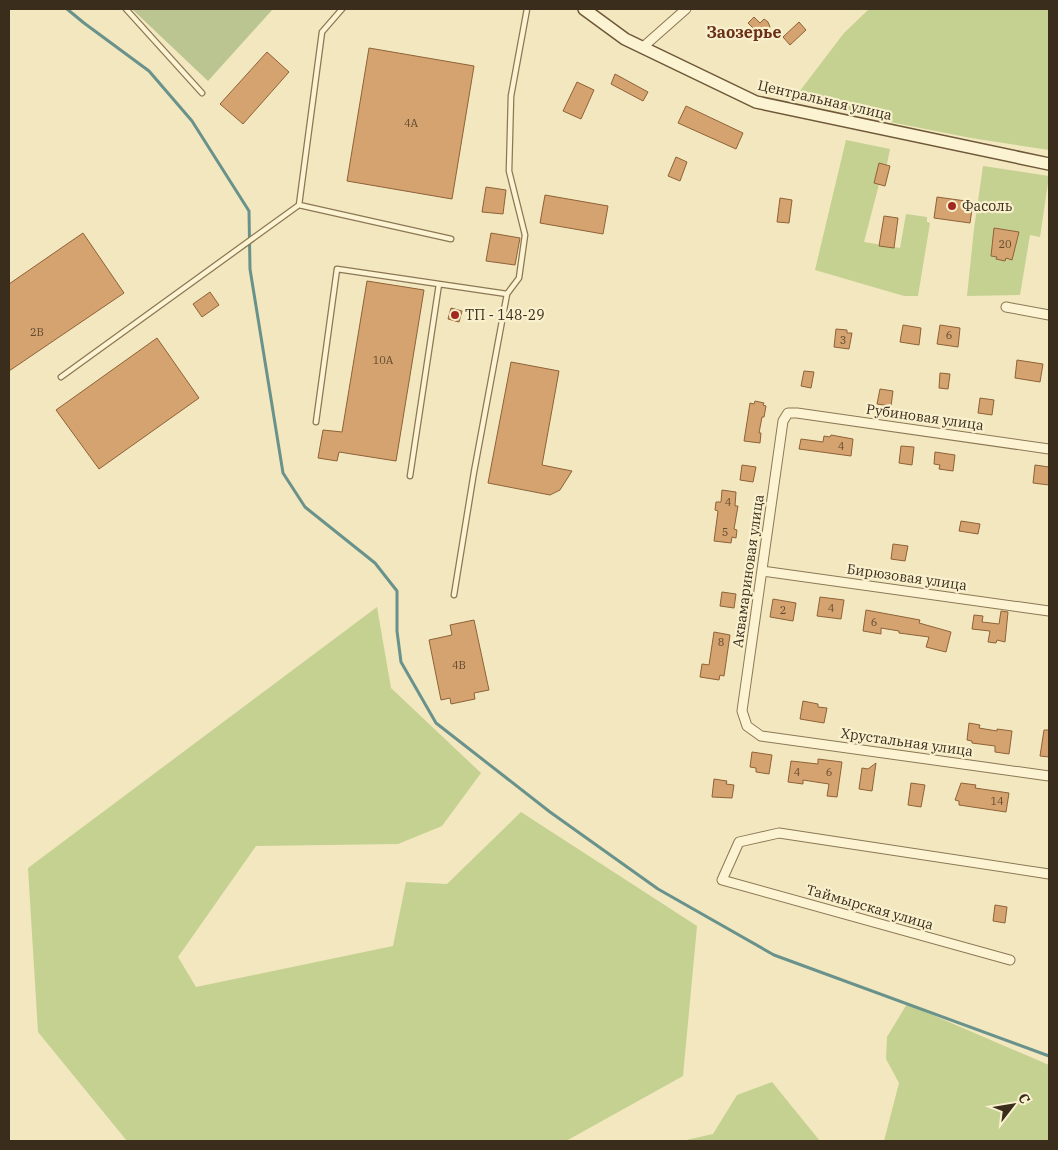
<svg xmlns="http://www.w3.org/2000/svg" width="1058" height="1150" viewBox="0 0 1058 1150" font-family="'IBM Plex Serif',serif">
  <rect width="100%" height="100%" fill="#f2e7be"/>
  <path fill="#c4d191" d="M 869,9 L 1049,9 L 1049,150 L 971,138 L 880,120 L 796,96 L 844,33 Z
    M 846,140 L 890,149 L 886,169 L 883,169 L 864,242 L 900,248 L 906,214 L 927,217 L 927,222 L 930,223 L 918,296 L 904,296 L 815,270 Z
    M 983,166 L 1049,176 L 1040,237 L 1030,235 L 1020,295 L 967,296 L 974,229 Z
    M 377,607 L 391,688 L 481,773 L 442,826 L 398,844 L 256,846 L 178,957 L 196,987 L 393,946 L 406,882 L 447,884 L 521,812 L 697,926 L 683,1076 L 566,1141 L 127,1141 L 38,1032 L 28,868 Z
    M 907,1004 L 1049,1065 L 1049,1141 L 884,1141 L 899,1083 L 886,1059 L 887,1037 Z
    M 772,1082 L 820,1141 L 682,1141 L 713,1134 L 737,1095 Z"/>
  <path fill="#bac591" d="M 132,9 L 273,9 L 208,81 Z"/>
  <g fill="none" stroke-linecap="round" stroke-linejoin="round">
    <path stroke="#68928b" stroke-width="3" d="M 67,9 L 84,23 L 149,71 L 192,121 L 249,211 L 250,269 L 283,473 L 305,507 L 375,563 L 397,591 L 397,631 L 401,662 L 436,723 L 550,812 L 658,889 L 774,955 L 1049,1056"/>
  </g>
  <path fill="#d5a36f" stroke="#8e6238" d="M 754,17 L 760,23 L 764,19 L 768,22 L 770,27 L 767,32 L 758,33 L 748,23 Z
    M 799,22 L 806,30 L 790,45 L 783,37 Z
    M 369,48 L 474,66 L 452,199 L 347,181 Z
    M 267,52 L 289,72 L 243,124 L 220,104 Z
    M 615,74 L 648,92 L 643,101 L 611,84 Z
    M 577,82 L 594,90 L 581,119 L 563,111 Z
    M 686,106 L 743,133 L 736,149 L 678,123 Z
    M 676,157 L 687,162 L 680,181 L 668,176 Z
    M 879,163 L 890,166 L 885,186 L 874,183 Z
    M 486,187 L 506,190 L 503,214 L 482,212 Z
    M 545,195 L 608,206 L 603,234 L 540,223 Z
    M 937,197 L 973,202 L 970,223 L 934,218 Z
    M 780,198 L 792,200 L 789,223 L 777,222 Z
    M 884,216 L 898,218 L 894,248 L 879,246 Z
    M 994,228 L 1019,232 L 1012,260 L 1006,258 L 1005,261 L 996,259 L 997,257 L 991,256 Z
    M 83,233 L 124,293 L 9,371 L 9,284 Z
    M 491,233 L 520,238 L 515,265 L 486,261 Z
    M 367,281 L 424,290 L 396,461 L 339,452 L 337,461 L 318,458 L 323,430 L 342,432 Z
    M 210,292 L 219,305 L 202,317 L 193,304 Z
    M 451,308 L 462,311 L 459,322 L 448,319 Z
    M 903,325 L 921,328 L 919,345 L 900,342 Z
    M 940,325 L 960,328 L 958,347 L 937,344 Z
    M 836,329 L 847,330 L 847,333 L 852,333 L 849,349 L 834,347 Z
    M 157,338 L 199,398 L 99,469 L 56,410 Z
    M 1017,360 L 1043,364 L 1040,382 L 1015,378 Z
    M 511,362 L 559,371 L 542,465 L 572,471 L 560,490 L 550,495 L 488,483 Z
    M 804,371 L 814,372 L 811,388 L 801,386 Z
    M 940,373 L 950,374 L 948,389 L 939,388 Z
    M 880,389 L 893,391 L 891,406 L 877,404 Z
    M 980,398 L 994,400 L 992,415 L 978,413 Z
    M 755,401 L 764,403 L 763,405 L 766,406 L 764,417 L 762,417 L 759,433 L 761,433 L 760,443 L 744,441 L 750,403 L 754,404 Z
    M 831,435 L 853,439 L 851,456 L 799,449 L 801,439 L 823,442 L 824,436 L 830,437 Z
    M 901,446 L 914,447 L 912,465 L 899,463 Z
    M 935,452 L 955,455 L 953,471 L 939,469 L 940,465 L 934,464 Z
    M 742,465 L 756,467 L 753,482 L 740,480 Z
    M 1035,465 L 1049,467 L 1049,485 L 1033,483 Z
    M 722,490 L 736,492 L 735,506 L 738,506 L 734,529 L 737,530 L 736,538 L 732,537 L 731,543 L 714,541 L 718,511 L 715,510 L 716,502 L 721,502 Z
    M 961,521 L 980,524 L 978,534 L 959,531 Z
    M 893,544 L 908,546 L 905,561 L 891,559 Z
    M 722,592 L 736,594 L 734,608 L 720,606 Z
    M 820,597 L 844,600 L 841,619 L 817,616 Z
    M 773,599 L 796,603 L 793,621 L 770,617 Z
    M 866,610 L 920,620 L 919,623 L 951,632 L 946,652 L 926,647 L 929,637 L 899,633 L 899,631 L 881,628 L 881,634 L 863,631 Z
    M 1001,611 L 1008,612 L 1005,642 L 997,640 L 996,643 L 988,642 L 990,631 L 972,629 L 974,615 L 983,616 L 982,622 L 999,624 Z
    M 474,620 L 489,690 L 474,693 L 475,699 L 451,704 L 450,698 L 441,700 L 429,640 L 452,635 L 450,625 Z
    M 714,632 L 730,635 L 724,676 L 720,675 L 719,680 L 700,677 L 702,664 L 709,665 Z
    M 803,701 L 818,704 L 818,707 L 827,708 L 824,723 L 800,719 Z
    M 969,723 L 980,725 L 979,728 L 997,731 L 997,729 L 1012,731 L 1009,754 L 995,752 L 995,746 L 972,743 L 972,741 L 967,740 Z
    M 1044,730 L 1049,730 L 1049,757 L 1040,756 Z
    M 752,752 L 772,755 L 769,774 L 756,772 L 756,768 L 750,767 Z
    M 818,759 L 842,762 L 837,797 L 827,796 L 829,784 L 803,780 L 803,784 L 788,782 L 791,761 L 818,764 Z
    M 876,763 L 872,791 L 859,789 L 862,768 L 868,769 Z
    M 714,779 L 727,781 L 726,784 L 734,785 L 732,798 L 712,797 Z
    M 911,783 L 925,785 L 921,807 L 908,805 Z
    M 961,783 L 976,785 L 975,788 L 1009,793 L 1006,812 L 959,805 L 959,801 L 955,800 Z
    M 995,905 L 1007,907 L 1005,923 L 993,921 Z"/>
  <g fill="none" stroke-linecap="round" stroke-linejoin="round">
    <defs>
      <path id="service" d="M 126,9 L 202,93
        M 342,9 L 322,32 L 299,205 L 451,239
        M 61,377 L 299,205
        M 316,422 L 337,269 L 507,294
        M 410,476 L 439,284
        M 454,595 L 474,472 L 507,294 L 519,278 L 525,235 L 509,171 L 511,96 L 527,9"/>
      <path id="minor" d="M 643,47 L 686,9
        M 1006,307 L 1049,315
        M 1049,449 L 797,413 L 788,413 L 783,421 L 742,711 L 747,726 L 761,736 L 1049,776
        M 762,571 L 1049,611
        M 1010,960 L 722,880 L 739,842 L 779,833 L 1049,874"/>
      <path id="secondary" d="M 584,9 L 625,39 L 756,102 L 1049,164"/>
    </defs>
    <use href="#service" stroke="#8c7755" stroke-width="7"/>
    <use href="#minor" stroke="#8c7755" stroke-width="11"/>
    <use href="#secondary" stroke="#6e5838" stroke-width="14"/>
    <use href="#service" stroke="#fcf3d2" stroke-width="4.5"/>
    <use href="#minor" stroke="#fcf3d2" stroke-width="9"/>
    <use href="#secondary" stroke="#fcf3d2" stroke-width="11"/>
  </g>
  <g fill="#a2291e" stroke="#f9f0ce" stroke-width="2">
    <circle cx="952" cy="206" r="5"/>
    <circle cx="455" cy="315" r="5"/>
  </g>
  <g text-anchor="middle" dominant-baseline="central" stroke-width="4.5" stroke-linejoin="round" paint-order="stroke">
    <g font-size="11" fill="#614a30">
      <text x="411" y="123">4А</text>
      <text x="1005" y="244">20</text>
      <text x="37" y="332">2В</text>
      <text x="949" y="335">6</text>
      <text x="843" y="340">3</text>
      <text x="383" y="360">10А</text>
      <text x="841" y="446">4</text>
      <text x="728" y="502">4</text>
      <text x="725" y="532">5</text>
      <text x="831" y="608">4</text>
      <text x="783" y="610">2</text>
      <text x="874" y="622">6</text>
      <text x="721" y="642">8</text>
      <text x="459" y="665">4В</text>
      <text x="797" y="772">4</text>
      <text x="829" y="772">6</text>
      <text x="997" y="801">14</text>
    </g>
    <g font-size="14" fill="#3a2d1b" stroke="#f9f0ce">
      <text transform="translate(825 100) rotate(13)">Центральная улица</text>
      <text transform="translate(925 417) rotate(8)">Рубиновая улица</text>
      <text transform="translate(748 571) rotate(-82)">Аквамариновая улица</text>
      <text transform="translate(907 577) rotate(8)">Бирюзовая улица</text>
      <text transform="translate(907 742) rotate(8)">Хрустальная улица</text>
      <text transform="translate(870 907) rotate(16)">Таймырская улица</text>
    </g>
    <g font-size="14" fill="#3a2d1b" stroke="#f9f0ce" text-anchor="start">
      <text x="962" y="206">Фасоль</text>
      <text x="465" y="315">ТП - 148-29</text>
    </g>
    <g font-size="16" font-weight="bold" fill="#6b2f16" stroke="#f9f0ce">
      <text x="744" y="32">Заозерье</text>
    </g>
  </g>
  <rect width="1058" height="1150" fill="none" stroke="#3a2d1b" stroke-width="20"/>
  <g transform="translate(1013 1105) rotate(59)" stroke="#f9f0ce" stroke-width="4" paint-order="stroke">
  <path d="M0-4L9 19L0 12L-9 19Z" fill="#3a2d1b"/>
  <text y="-8" font-size="14" font-weight="bold" text-anchor="middle" fill="#3a2d1b">С</text>
  </g>
</svg>
